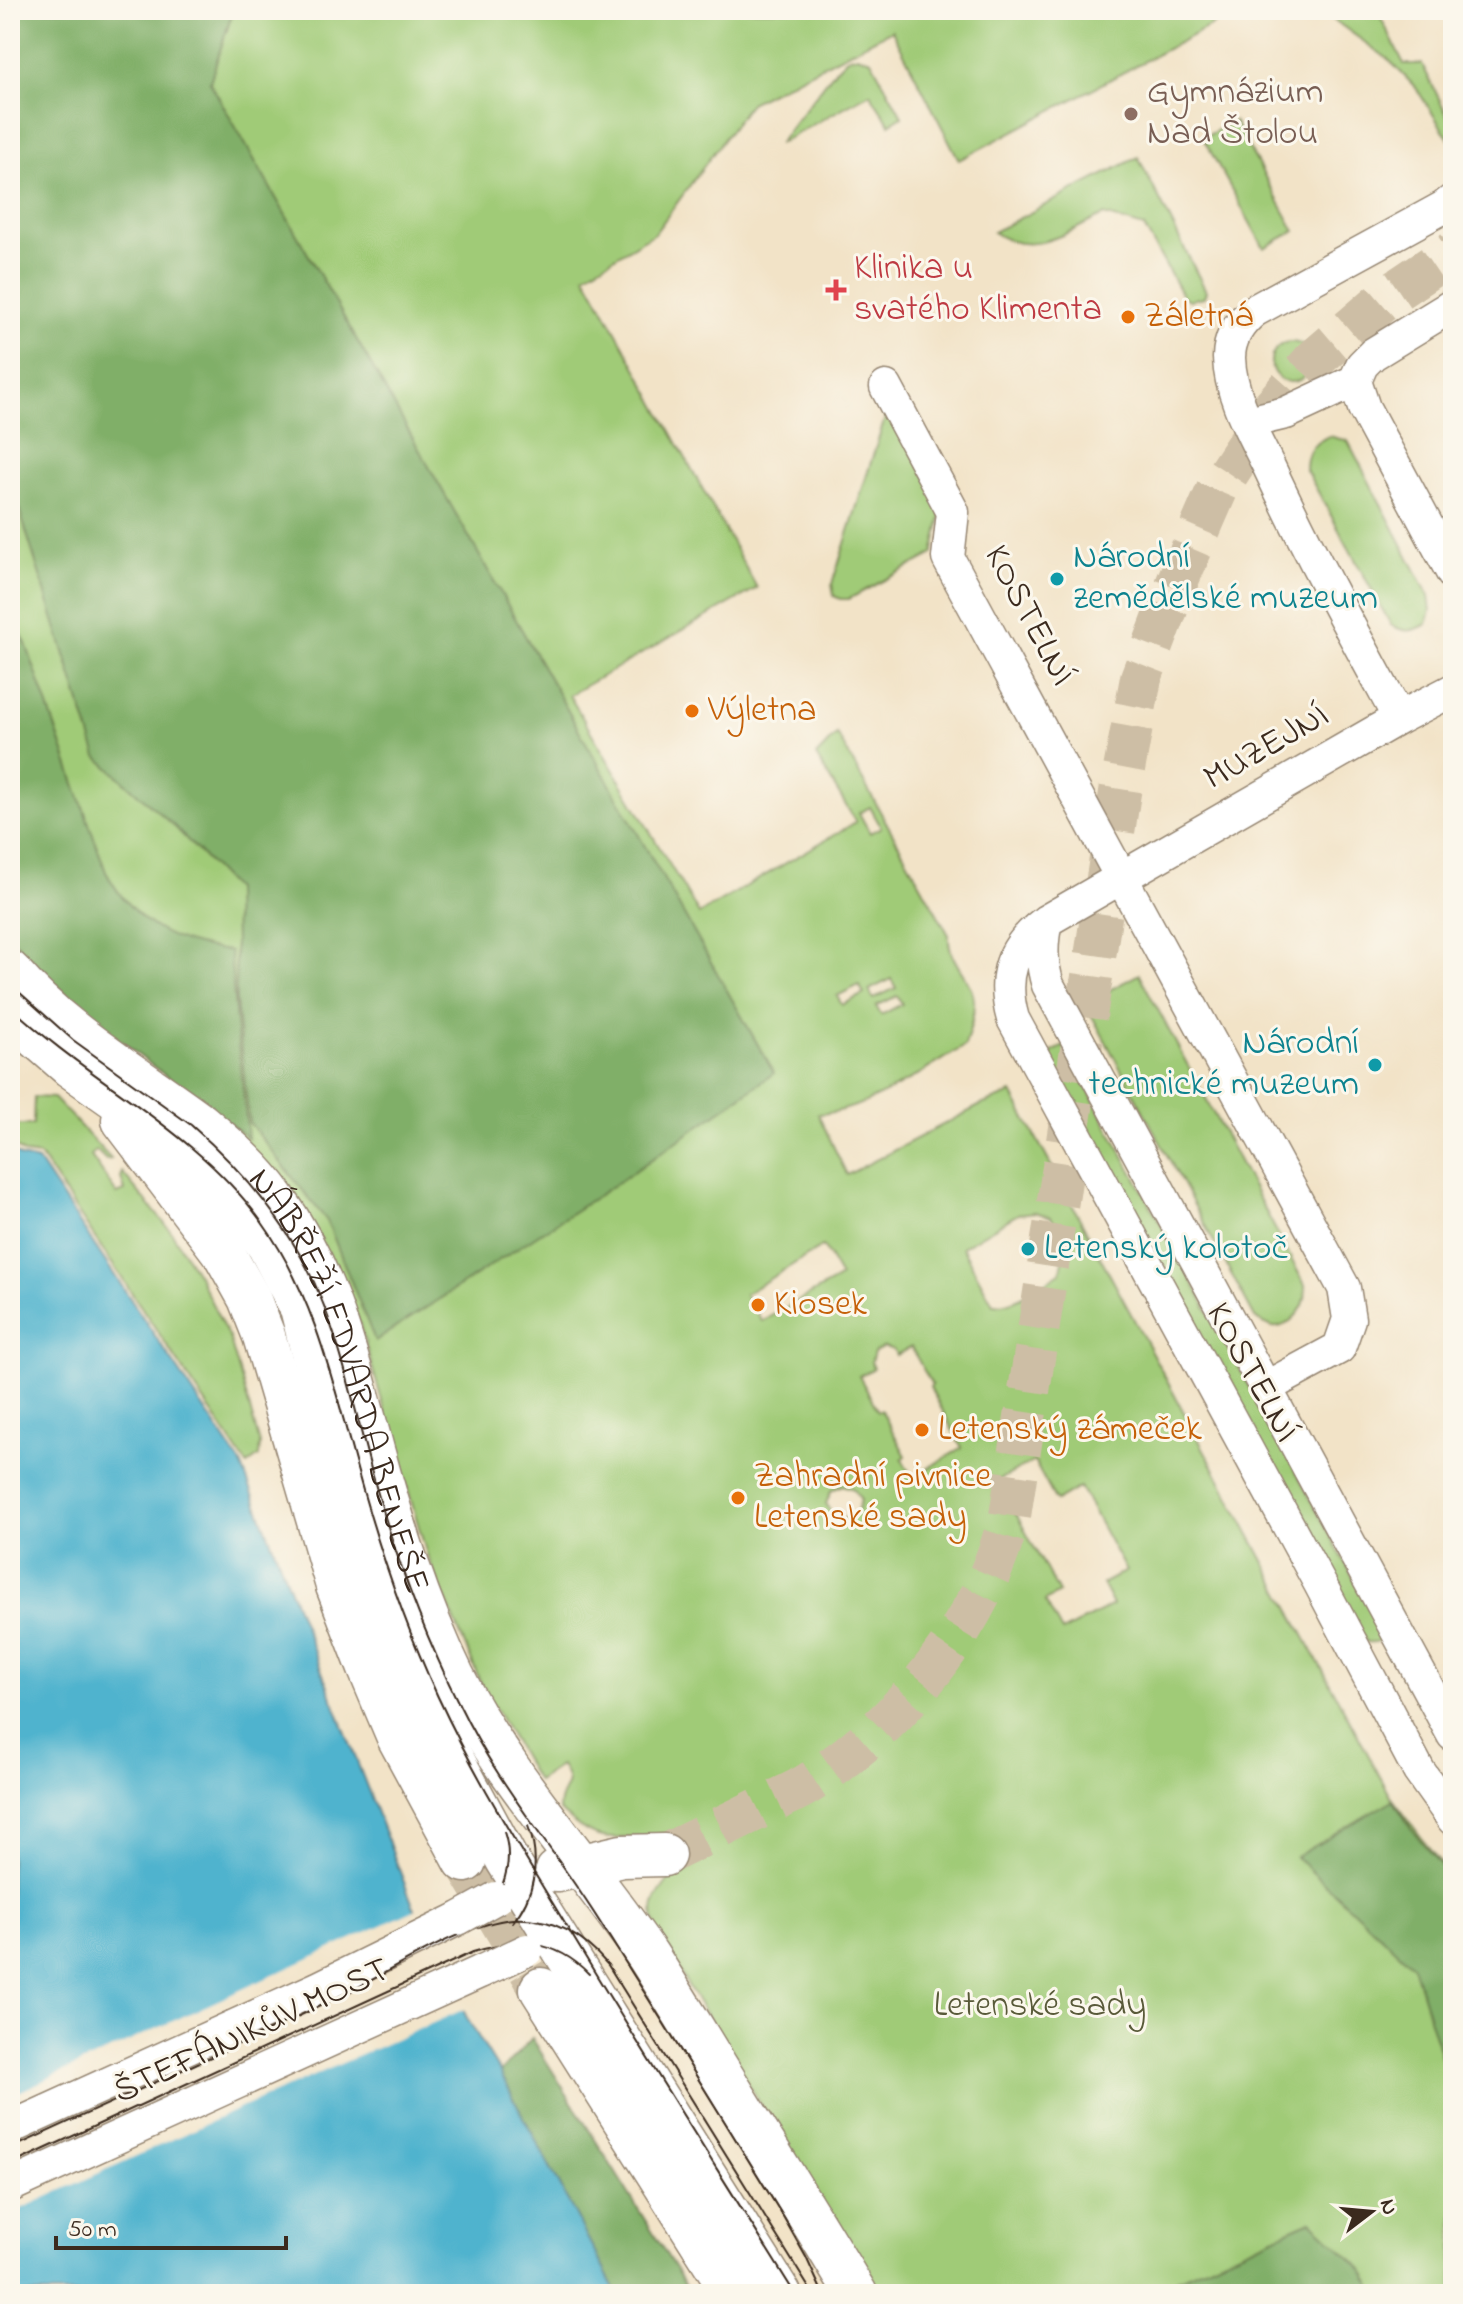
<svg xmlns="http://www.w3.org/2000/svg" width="1463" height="2304" viewBox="0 0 1463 2304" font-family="'Indie Flower',sans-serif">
  <rect width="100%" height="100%" fill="#fbf7ec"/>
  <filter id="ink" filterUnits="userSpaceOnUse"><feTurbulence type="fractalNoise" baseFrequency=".0125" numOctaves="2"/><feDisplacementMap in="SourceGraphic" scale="16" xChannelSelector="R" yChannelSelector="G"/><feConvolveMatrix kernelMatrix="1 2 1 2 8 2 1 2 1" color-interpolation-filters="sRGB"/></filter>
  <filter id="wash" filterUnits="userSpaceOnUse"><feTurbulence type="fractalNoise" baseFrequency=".006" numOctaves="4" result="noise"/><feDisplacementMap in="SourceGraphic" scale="32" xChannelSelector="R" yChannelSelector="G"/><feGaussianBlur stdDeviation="1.8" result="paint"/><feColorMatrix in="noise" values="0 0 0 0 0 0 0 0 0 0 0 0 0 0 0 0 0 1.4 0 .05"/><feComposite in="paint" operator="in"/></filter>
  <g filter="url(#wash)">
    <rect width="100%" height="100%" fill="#f2e3c7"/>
    <path fill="#a0cb77" stroke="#6e7a4a" stroke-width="2" fill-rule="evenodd" d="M 10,10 L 227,30 L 233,10 L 1232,10 L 1227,17 L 959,160 L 892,30 L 750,103 L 655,233 L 585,275 L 757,588 L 569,695 L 699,914 L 856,822 L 816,756 L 837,734 L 949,935 C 946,960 973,979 974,1001 C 975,1016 969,1032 965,1046 C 923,1071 866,1112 818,1114 L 847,1175 L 981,1105 L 1012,1093 L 1390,1795 L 1453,1880 L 1453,2294 L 876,2294 L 659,1938 C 649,1906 651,1903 671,1877 L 650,1836 C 605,1840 593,1842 559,1810 C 559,1785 577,1792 561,1765 L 537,1781 L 483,1688 L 427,1555 L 359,1322 L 344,1284 L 215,1110 L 88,1015 L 54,985 L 10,936 ZM 870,807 L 881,827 L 870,833 L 859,813 ZM 891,979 L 896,988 L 873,999 L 869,990 ZM 859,985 L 864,994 L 842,1005 L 837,996 ZM 897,996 L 902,1004 L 881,1015 L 876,1006 ZM 1035,1212 L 1051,1217 C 1065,1240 1068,1247 1060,1273 C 1040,1285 1016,1306 993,1304 L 962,1247 L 1018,1214 ZM 823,1246 L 841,1277 L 762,1321 L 745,1294 ZM 884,1347 L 894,1350 L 896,1355 L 911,1347 L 932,1385 L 930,1387 L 962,1448 L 912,1477 L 902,1459 L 906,1456 L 881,1410 L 878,1411 L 859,1376 L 874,1368 L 871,1362 L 874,1352 ZM 1034,1461 L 1056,1501 L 1080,1487 L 1126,1571 L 1102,1584 L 1113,1605 L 1062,1632 L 1045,1601 L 1059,1593 L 998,1481 ZM 842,1485 L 854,1489 L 861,1500 L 857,1513 L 845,1519 L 833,1515 L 826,1504 L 831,1491 Z
      M 1320,10 L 1377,10 L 1404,64 L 1422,64 L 1453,127 L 1453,145 L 1416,88 L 1388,59 Z
      M 857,55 L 871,60 L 902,116 L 890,124 L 870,93 L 778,144 L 836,69 L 847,58 Z
      M 1234,121 L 1295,231 L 1264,248 L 1203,138 Z
      M 1138,157 L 1206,291 L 1204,297 L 1190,300 L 1183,297 L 1144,227 L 1104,215 C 1066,232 1032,259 993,232 Z
      M1271 362a20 20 0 1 1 40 0a20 20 0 1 1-40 0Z
      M 888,409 L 943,508 L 933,554 L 849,599 L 840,599 L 834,596 L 832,584 Z
      M 1329,436 L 1348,441 L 1429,596 L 1431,611 L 1427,624 C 1412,632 1406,633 1391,625 L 1306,470 C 1306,450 1312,444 1329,436 Z
      M 1139,974 L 1305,1285 C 1305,1289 1306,1294 1305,1298 C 1303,1311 1287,1329 1273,1327 C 1267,1326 1261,1321 1255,1318 L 1085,1003 Z
      M 1064,1046 L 1384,1634 C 1379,1642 1375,1643 1366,1642 L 1049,1064 L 1052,1052 Z
      M 34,1097 L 54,1098 L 111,1159 L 106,1160 L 96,1150 L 91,1156 L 117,1194 L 125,1191 L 121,1178 L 122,1172 L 170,1230 L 199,1277 L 230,1340 L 260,1444 L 259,1456 L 247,1465 L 40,1156 L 25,1154 L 10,1143 L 10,1125 L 33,1125 Z"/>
    <path fill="#80af68" stroke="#5e6c43" stroke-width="2" d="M 10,10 L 233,10 L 210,82 L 774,1073 L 622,1180 L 375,1341 L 327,1221 L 249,1122 L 236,1001 L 234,889 L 175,827 L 97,757 L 10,480 Z
      M 10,615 L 25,641 L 106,872 C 135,925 172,944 230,951 L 237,1034 L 248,1138 C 166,1075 77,1016 10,936 Z
      M 1393,1800 L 1411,1828 L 1453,1881 L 1453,2094 L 1413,1966 L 1296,1857 Z
      M 532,2038 L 691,2294 L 617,2294 L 500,2072 Z
      M 1311,2221 L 1363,2270 L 1377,2294 L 1142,2294 Z"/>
    <path fill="#50b3ce" stroke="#466e76" stroke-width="2" d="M 10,1149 L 21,1157 L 38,1161 L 241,1464 L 413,1905 L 468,2020 L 500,2072 L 617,2294 L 10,2294 Z"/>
    <path fill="#f2e3c7" d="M 419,1908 L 467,2008 L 245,2106 L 10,2214 L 10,2096 Z"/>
  </g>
  <g filter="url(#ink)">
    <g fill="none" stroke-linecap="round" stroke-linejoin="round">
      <path stroke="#cdbea5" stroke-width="42" stroke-dasharray="42 21" stroke-linecap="butt" d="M 664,1855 C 697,1839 730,1823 762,1807 C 778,1799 796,1792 811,1782 C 891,1731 964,1645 997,1556 C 1002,1543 1006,1529 1010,1516 L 1121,786 L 1141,678 L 1178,580 L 1217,490 L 1269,411 L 1314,360 L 1392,293 L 1453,252
        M 465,1861 L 541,1989"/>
      <defs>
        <path id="minor" d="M 1355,381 L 1364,408 L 1453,574
          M 886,387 L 953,512 L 948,558 L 1344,1288 L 1349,1319 L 1339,1348 L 1265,1388
          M 1248,422 L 1286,413 L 1355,381 L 1362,365 L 1373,354 L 1453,305
          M 1453,690 L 1399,718 L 1046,921 C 1011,947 1001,977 1013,1019 L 1319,1582 L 1419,1771 L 1453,1819
          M 1399,718 C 1354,635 1309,553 1269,467 C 1253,434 1230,396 1229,358 C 1229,338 1239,323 1254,311 L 1444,207 L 1453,200
          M 1046,921 C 1041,944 1041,963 1048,985 L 1453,1735
          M 10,2128 L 318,1988 L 458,1919
          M 10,2186 L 482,1971"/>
        <g id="major">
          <path id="s1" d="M 10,972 C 61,1032 133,1074 197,1121 C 224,1144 253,1168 274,1198 C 330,1277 348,1359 373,1450 C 394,1527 418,1604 453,1676 C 504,1778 584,1862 648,1956 C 675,1998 701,2042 727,2084 C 770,2154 814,2223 856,2294"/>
          <path d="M 17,1020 L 70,1066 L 152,1124 L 203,1166 L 243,1210 L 268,1245 L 301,1308 L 352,1512 L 391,1627 L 432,1721 L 507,1860 L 780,2294"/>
          <path d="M 123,1120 L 225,1255 L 249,1298 L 264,1336 L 337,1586 L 368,1666 L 398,1737 L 465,1861"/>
          <path d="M 557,1871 L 622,1856 L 664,1855"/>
          <path d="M 541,1989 L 734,2294"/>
        </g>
      </defs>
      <use href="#minor" stroke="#968672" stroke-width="35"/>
      <use href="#major" stroke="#968672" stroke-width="45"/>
      <use href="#minor" stroke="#fff" stroke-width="32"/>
      <use href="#major" stroke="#fff" stroke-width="42"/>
      <path stroke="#3b2a1e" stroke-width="2" d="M 10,984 L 73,1040 L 191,1125 C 248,1175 297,1234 324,1306 C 349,1371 361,1440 382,1507 C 402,1575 428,1642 460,1706 C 496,1781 549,1843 594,1913 C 659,2014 721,2116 784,2218 L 806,2257 L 823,2294
        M 10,1006 C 90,1082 195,1130 261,1221 C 319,1301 337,1401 364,1494 C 384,1564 408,1632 438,1697 C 485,1798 546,1891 603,1986 C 666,2089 731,2191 795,2294
        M 512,1923 C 535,1896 541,1859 528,1826
        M 470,1927 C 499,1906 516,1867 504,1832
        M 10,2149 C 122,2097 236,2047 347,1993 C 393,1970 464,1923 513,1919 C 552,1916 584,1937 608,1965 L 811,2291
        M 10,2165 L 473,1952 C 518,1939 554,1938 589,1974"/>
      <defs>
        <path id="minor-bridge" d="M 458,1919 L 496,1898
          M 482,1971 L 527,1950"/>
      </defs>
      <use href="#minor-bridge" stroke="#968672" stroke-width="35" stroke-linecap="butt"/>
      <use href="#minor-bridge" stroke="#fff" stroke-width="32"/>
    </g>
  </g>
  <circle fill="#8d6e63" stroke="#fbf7ec" stroke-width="3" cx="1131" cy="114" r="8"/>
  <path fill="#e0444e" stroke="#fbf7ec" stroke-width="3" d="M832 278h8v8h8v8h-8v8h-8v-8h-8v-8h8z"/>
  <g fill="#e8710a" stroke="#fbf7ec" stroke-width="3">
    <circle cx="1128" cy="317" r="8"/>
    <circle cx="692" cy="711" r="8"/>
    <circle cx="758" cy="1305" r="8"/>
    <circle cx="922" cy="1430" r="8"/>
    <circle cx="738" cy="1498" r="8"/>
  </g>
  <g fill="#0f9aa8" stroke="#fbf7ec" stroke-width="3">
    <circle cx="1057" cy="579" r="8"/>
    <circle cx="1375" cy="1065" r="8"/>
    <circle cx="1028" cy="1249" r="8"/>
  </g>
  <g text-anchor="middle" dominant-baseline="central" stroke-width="6" stroke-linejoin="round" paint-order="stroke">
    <g font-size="36" fill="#785e54" stroke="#fbf7ec" text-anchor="start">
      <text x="1147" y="93">Gymnázium<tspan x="1147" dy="41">Nad Štolou</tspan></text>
    </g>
    <g font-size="36" fill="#be3a42" stroke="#fbf7ec" text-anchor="start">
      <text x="854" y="269">Klinika u<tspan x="854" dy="41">svatého Klimenta</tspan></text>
    </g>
    <g font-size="36" fill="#c56008" stroke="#fbf7ec" text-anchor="start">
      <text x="1144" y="317">Záletná</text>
      <text x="708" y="711">Výletna</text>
      <text x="774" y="1305">Kiosek</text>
      <text x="938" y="1430">Letenský zámeček</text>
      <text x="754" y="1477">Zahradní pivnice<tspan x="754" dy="41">Letenské sady</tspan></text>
    </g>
    <g font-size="36" fill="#0d838f" stroke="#fbf7ec" text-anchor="start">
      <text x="1073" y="558">Národní<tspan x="1073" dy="41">zemědělské muzeum</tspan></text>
      <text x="1359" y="1044" text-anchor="end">Národní<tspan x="1359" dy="41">technické muzeum</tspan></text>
      <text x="1044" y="1249">Letenský kolotoč</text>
    </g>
    <g font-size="36" fill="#3b2a1e" stroke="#fbf7ec">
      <text transform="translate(1028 616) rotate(62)">KOSTELNÍ</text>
      <text transform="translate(1267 748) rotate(-30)">MUZEJNÍ</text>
      <text transform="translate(1251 1373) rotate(61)">KOSTELNÍ</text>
      <text stroke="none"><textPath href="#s1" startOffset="544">NÁBŘEŽÍ EDVARDA BENEŠE</textPath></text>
      <text transform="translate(252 2032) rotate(-25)">ŠTEFÁNIKŮV MOST</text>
    </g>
    <g font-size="36" fill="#595a39" stroke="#fbf7ec">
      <text x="1040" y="2006">Letenské sady</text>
    </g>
  </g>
  <rect width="1463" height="2304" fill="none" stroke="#fbf7ec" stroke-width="40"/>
  <g transform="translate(1371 2212) rotate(74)" stroke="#fbf7ec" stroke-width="6" paint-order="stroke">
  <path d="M0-6L14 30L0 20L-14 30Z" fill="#3b2a1e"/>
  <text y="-12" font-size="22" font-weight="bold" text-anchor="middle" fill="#3b2a1e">N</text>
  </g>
  <path d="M56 2236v12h230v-12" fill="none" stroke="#3b2a1e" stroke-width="4"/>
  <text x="68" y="2236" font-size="24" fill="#3b2a1e" stroke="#fbf7ec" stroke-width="6" paint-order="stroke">50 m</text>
</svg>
